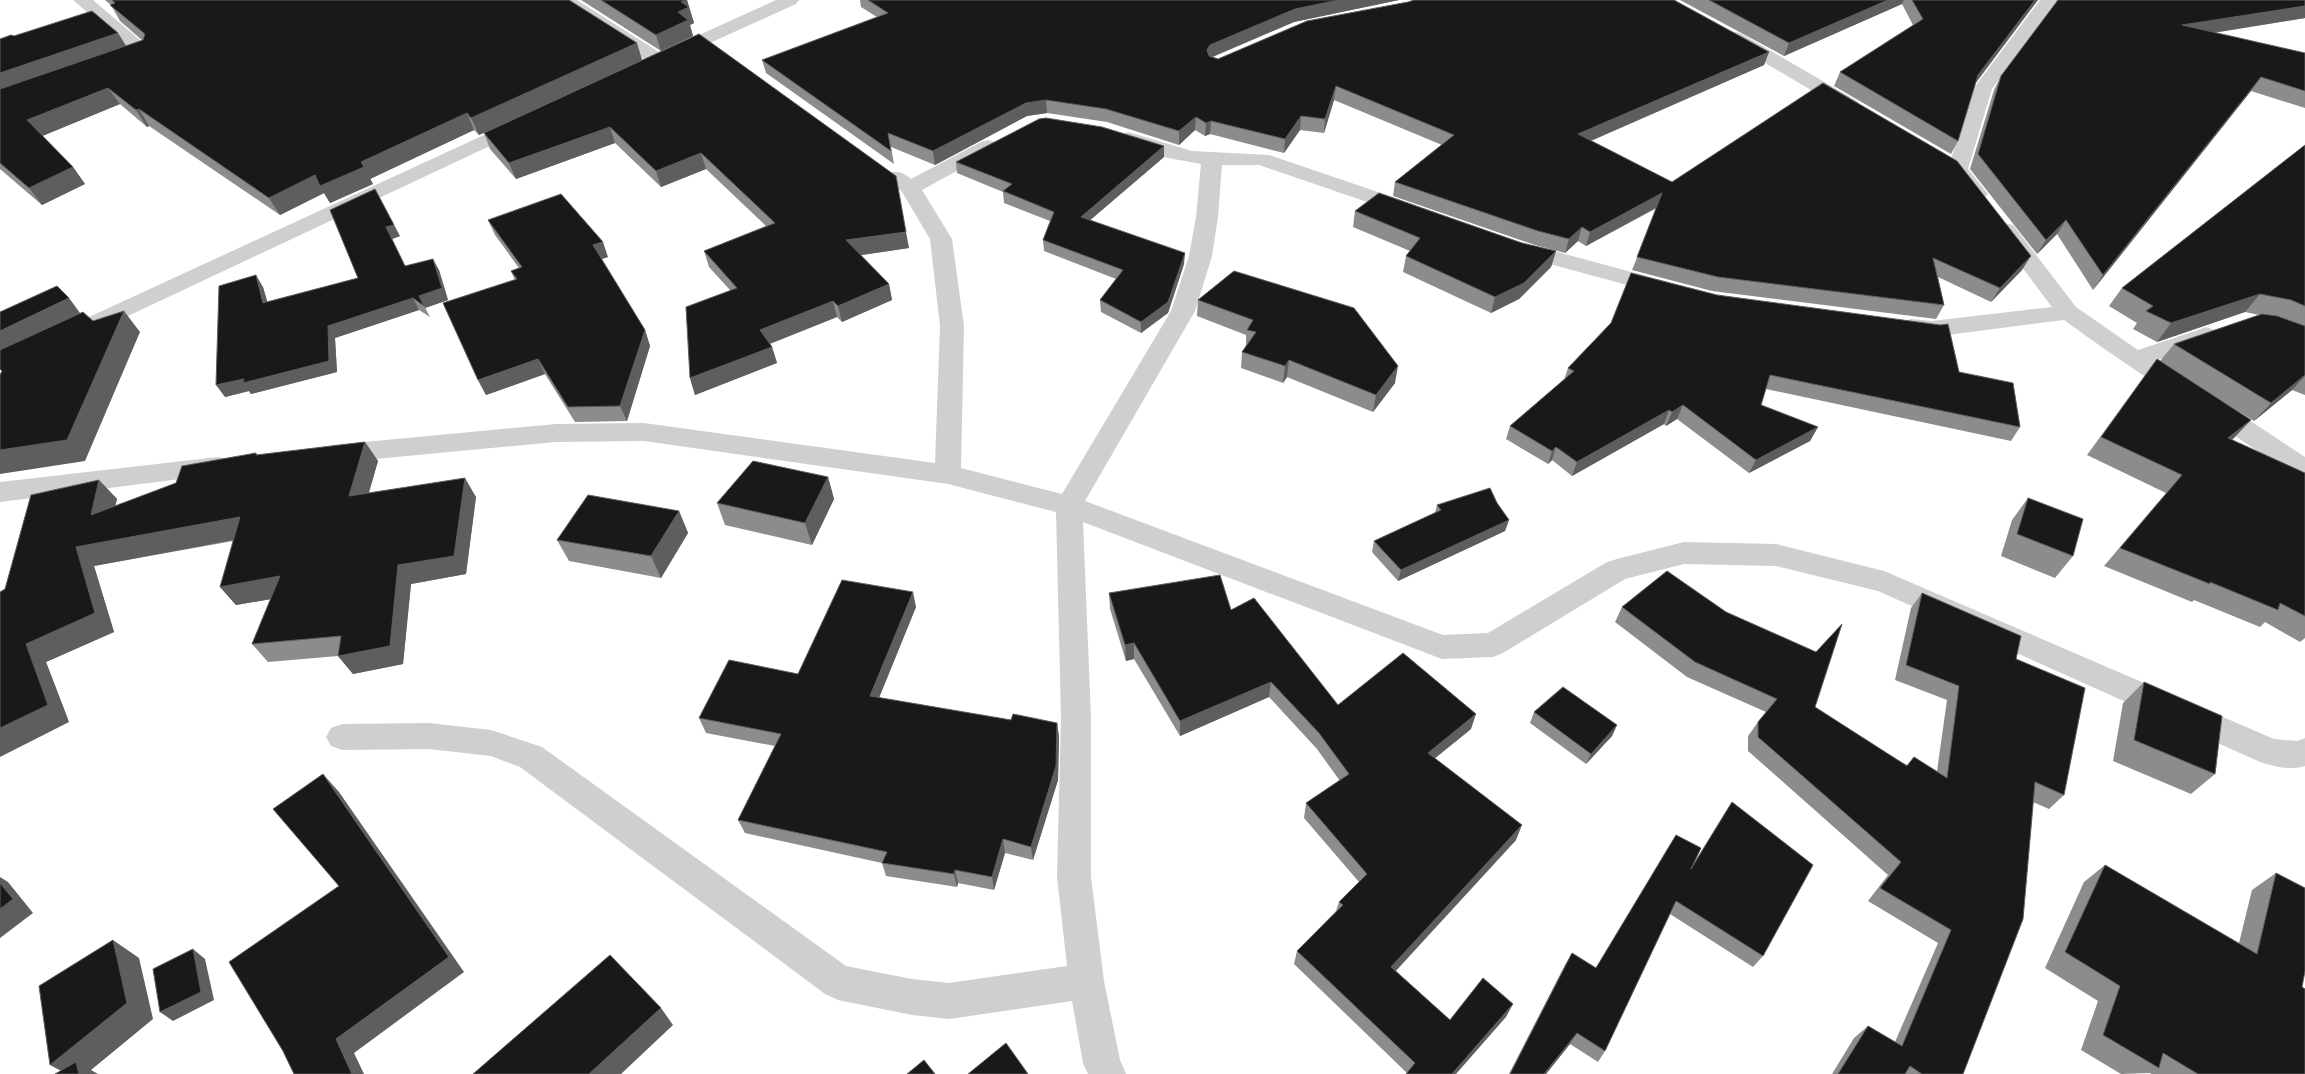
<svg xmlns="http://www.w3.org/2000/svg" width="2305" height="1074" viewBox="0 0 2305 1074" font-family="Inter,sans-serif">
  <rect width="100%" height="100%" fill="#fff"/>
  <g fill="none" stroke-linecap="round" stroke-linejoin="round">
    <path fill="#cfcfcf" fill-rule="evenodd" d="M 73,0 L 93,0 L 154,52 L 152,56 L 145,58 L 138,56 Z
      M 556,0 L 577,0 L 662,54 L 664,51 L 776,0 L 799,0 L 796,4 L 659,66 L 652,64 L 559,4 Z
      M 2040,0 L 2058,0 L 1992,89 L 1968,169 L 1988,194 L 1984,198 C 1966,203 1957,183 1948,169 L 1973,89 Z
      M 1734,32 L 1740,33 L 1857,101 L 1860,105 L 1857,109 L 1850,111 L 1843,109 L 1728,41 L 1725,37 L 1728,33 Z
      M 521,118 L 528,120 L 531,124 L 528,128 L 79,339 L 71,342 L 63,339 L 59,334 L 63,329 Z
      M 1128,132 L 1192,151 L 1269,155 L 1416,205 L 1419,210 L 1416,215 L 1408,216 L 1259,165 L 1222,165 L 1218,217 L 1212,256 L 1195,311 L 1085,501 L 1443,635 L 1488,633 L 1607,562 L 1617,559 L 1684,542 L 1776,544 L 1884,571 L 2274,739 L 2297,741 L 2305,738 L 2305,766 C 2291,771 2273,766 2260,762 L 1878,591 L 1776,566 L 1684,564 L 1625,579 L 1503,653 L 1493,657 L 1442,659 L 1083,522 L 1091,718 L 1091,877 L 1104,981 L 1120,1060 L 1126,1074 L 1088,1074 L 1083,1063 L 1072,1001 L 949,1019 L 912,1015 L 838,1000 L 825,994 L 520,767 L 491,756 L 429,749 L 342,750 L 331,746 L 326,737 L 331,728 L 342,724 L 429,723 L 491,730 L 542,747 L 846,966 L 912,979 L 949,983 L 1067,966 L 1057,877 L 1061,718 L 1056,512 L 948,484 L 644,441 L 556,442 L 333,463 L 324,461 L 320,454 L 324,447 L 333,445 L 556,424 L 644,423 L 935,463 L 940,326 L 930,239 L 902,192 L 886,177 L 889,173 C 899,170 903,173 911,179 L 981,142 L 988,140 L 995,142 L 998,146 L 995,150 L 922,190 L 952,239 L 964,326 L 961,468 L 1062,494 L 1171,311 L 1189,256 L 1196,217 L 1201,164 L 1168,158 L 1121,142 L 1118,138 L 1121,134 Z
      M 2005,223 L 2013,225 L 2076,307 L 2138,350 L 2198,330 L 2206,327 L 2214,330 L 2218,335 L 2214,340 L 2155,361 L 2225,404 L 2305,457 L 2305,479 L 2296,477 C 2219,424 2139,375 2064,320 L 1932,337 L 1903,332 L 1899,327 L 1903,322 L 1911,319 L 1932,321 L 2052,307 L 1994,230 L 1997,225 Z
      M 1517,241 L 1672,283 L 1675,288 L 1672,293 L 1664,295 L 1509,253 L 1506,248 L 1509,243 Z
      M 218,457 L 227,459 L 231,466 L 227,473 L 0,502 L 0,482 Z"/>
  </g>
  <path fill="#8c8c8c" d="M 105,0 L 569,0 L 637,43 L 642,60 L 479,135 L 474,130 L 370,179 L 373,184 L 330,203 L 324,193 L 280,215 L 149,126 L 147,127 L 120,104 L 42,136 L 73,167 L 85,184 L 42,205 L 0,169 L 0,39 L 14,36 L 118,33 L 126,46 L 143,41 L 120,21 L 111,5 Z
    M 581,0 L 687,0 L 694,23 L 690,25 L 693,36 L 661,51 Z
    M 860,0 L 1399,0 L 1294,22 L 1213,57 L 1218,59 L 1769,52 L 1764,65 L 1591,141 L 1672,182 L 2022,270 L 1991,302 L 1938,277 L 1944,305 L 1936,319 L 1712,291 L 1632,270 L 1657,208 L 1586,246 L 1578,241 L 1565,253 L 1535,245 L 1393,196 L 1395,182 L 1442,145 L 1334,100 L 1324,133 L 1300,130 L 1284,153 L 1210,134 L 1205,136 L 1195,130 L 1179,145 L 1107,122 L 1047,113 L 1027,116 L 935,165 L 891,147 L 894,164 L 766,73 L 762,60 L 877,17 L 861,7 Z
    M 1680,0 L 2038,0 L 1976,82 L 1958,141 L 1951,154 L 1834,86 L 1840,72 L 1913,25 L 1902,4 L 1784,56 Z
    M 2058,0 L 2305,18 L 2214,33 L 2305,53 L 2305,108 L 2251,91 L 2093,290 L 2057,234 L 2037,254 L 1970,169 L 1994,90 L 2001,76 Z
    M 699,34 L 909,248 L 860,255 L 889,284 L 892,300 L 842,322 L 837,317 L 770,344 L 772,347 L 777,363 L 695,395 L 690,378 L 730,290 L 709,267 L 704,251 L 766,226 L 706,169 L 661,187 L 615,143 L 516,179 L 490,149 L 484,133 Z
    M 2305,145 L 2305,395 L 2292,390 L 2254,421 L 2220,400 L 2234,438 L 2232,440 L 2305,473 L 2305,638 L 2300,642 L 2265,622 L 2260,627 L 2194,600 L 2192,602 L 2104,566 L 2166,493 L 2087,455 L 2157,359 L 2160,361 L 2174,344 L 2259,315 L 2245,312 L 2157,342 L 2133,329 L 2137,323 L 2109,306 L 2122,288 Z
    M 1164,146 L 1164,157 L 1090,220 L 1184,264 L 1168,313 L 1141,333 L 1101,312 L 1100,300 L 1116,279 L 1044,251 L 1043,240 L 1050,221 L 1004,203 L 1003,192 L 957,173 L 956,162 Z
    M 330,210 L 400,236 L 392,239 L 405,266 L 439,270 L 448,300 L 425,308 L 430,317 L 419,310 L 335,338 L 337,372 L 251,394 L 249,391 L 225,397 L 263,287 L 267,302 L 358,278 Z
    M 1355,211 L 1522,243 L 1556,251 L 1551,267 L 1519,299 L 1491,313 L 1403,272 L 1406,256 L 1410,251 L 1353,227 Z
    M 488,220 L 608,257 L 601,259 L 645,330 L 650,346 L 627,421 L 575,422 L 545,374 L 486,395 L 478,380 L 515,280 L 511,271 L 519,268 L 495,235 Z
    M 1234,271 L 1395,383 L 1373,412 L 1287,377 L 1283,383 L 1241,368 L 1242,352 L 1246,346 L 1246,335 L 1197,316 L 1198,300 Z
    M 1568,368 L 1959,372 L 2020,427 L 2011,441 L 1766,389 L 1761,405 L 1818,427 L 1810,441 L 1749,473 L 1677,419 L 1666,426 L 1664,424 L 1572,476 L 1552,460 L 1548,464 L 1506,439 L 1510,426 L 1564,380 Z
    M 365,442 L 378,461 L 369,493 L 476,497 L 466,574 L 411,584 L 403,664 L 353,674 L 338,656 L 268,662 L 252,644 L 271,599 L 236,605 L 220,587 L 233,541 L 94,566 L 114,632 L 46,662 L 69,722 L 5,589 L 99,480 L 117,499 L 115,506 L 256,453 L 258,455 Z
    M 828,477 L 834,499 L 812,545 L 725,525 L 717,503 Z
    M 2028,498 L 2073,556 L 2055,578 L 2001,556 L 2012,520 Z
    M 1497,503 L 1509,520 L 1505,531 L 1398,581 L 1372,552 L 1374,541 L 1435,513 L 1437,505 Z
    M 679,511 L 688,533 L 661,578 L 569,561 L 557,540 Z
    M 1109,593 L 1231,610 L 1338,705 L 1471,729 L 1435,758 L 1516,840 L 1396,971 L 1450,1020 L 1506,1017 L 1407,1073 L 1294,964 L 1297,951 L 1336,911 L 1339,902 L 1359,882 L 1304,818 L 1306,803 L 1340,781 L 1317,749 L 1269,697 L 1180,736 L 1134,659 L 1126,661 L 1110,609 Z
    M 1922,593 L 2016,659 L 2064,795 L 2049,809 L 2033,802 L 1963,1074 L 1832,1074 L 1854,1038 L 1868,1026 L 1895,1042 L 1938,943 L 1868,901 L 1888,875 L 1748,751 L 1748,736 L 1758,722 L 1766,712 L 1687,677 L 1615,622 L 1622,607 L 1907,765 L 1914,757 L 1937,771 L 1947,700 L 1895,680 L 1911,608 Z
    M 916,607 L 879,698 L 1011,720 L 1057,723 L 1059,737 L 1058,780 L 1033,860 L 1005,853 L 994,890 L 958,883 L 957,887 L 886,876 L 882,863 L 745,833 L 738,820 L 775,746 L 706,733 L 699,718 L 798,674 Z
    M 2144,682 L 2215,774 L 2191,794 L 2113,761 L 2123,703 Z
    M 1534,712 L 1617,725 L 1612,736 L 1586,764 L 1530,723 Z
    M 1732,802 L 1763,956 L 1753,967 L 1670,914 L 1605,1051 L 1598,1062 L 1570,1044 L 1546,1074 L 1509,1074 L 1565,965 L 1572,953 L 1595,968 L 1694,863 Z
    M 2105,865 L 2239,943 L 2252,890 L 2276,873 L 2302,987 L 2305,1074 L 2151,1074 L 2150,1073 L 2121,1074 L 2081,1050 L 2098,1001 L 2045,968 L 2084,882 Z"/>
  <path fill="#5e5e5e" d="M 686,0 L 687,0 L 694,23 L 690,25 L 693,36 L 661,51 L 656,35 L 678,12 L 681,2 Z
    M 1339,0 L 1399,0 L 1294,22 L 1209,58 L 1207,50 L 1210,45 L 1295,9 Z
    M 1888,0 L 1904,0 L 1902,4 L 1784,56 L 1789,43 Z
    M 2035,0 L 2038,0 L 1972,88 L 1978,75 Z
    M 2305,6 L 2305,18 L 2173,39 L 2182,25 Z
    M 118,33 L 128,49 L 0,94 L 0,73 Z
    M 637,43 L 642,60 L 479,135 L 471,118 Z
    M 1769,52 L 1764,65 L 1574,148 L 1578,134 Z
    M 2261,77 L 2251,91 L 2093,290 L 2103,275 Z
    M 1336,86 L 1334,100 L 1324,133 L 1325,119 Z
    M 108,88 L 120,104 L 40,137 L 27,120 Z
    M 1046,100 L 1047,113 L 1027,116 L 935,165 L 933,151 L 1026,103 Z
    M 139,109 L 149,126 L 147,127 L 136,110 Z
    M 467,113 L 474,130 L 370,179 L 361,162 Z
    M 1301,116 L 1300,130 L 1284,153 L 1285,139 Z
    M 1196,117 L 1195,130 L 1179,145 L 1179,131 Z
    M 1211,121 L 1210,134 L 1205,136 L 1206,123 Z
    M 610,127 L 615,143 L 516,179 L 509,163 Z
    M 1164,146 L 1164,157 L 1081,228 L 1081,217 Z
    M 701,153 L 706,169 L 661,187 L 656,171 Z
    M 73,167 L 85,184 L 42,205 L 29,188 Z
    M 364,167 L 373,184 L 330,203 L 324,193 L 280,215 L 269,198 L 315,175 Z
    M 375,189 L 400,236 L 392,239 L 411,278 L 386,227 Z
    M 1662,193 L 1657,207 L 1586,246 L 1590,232 Z
    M 2066,220 L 2057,234 L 2037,254 L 2046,240 Z
    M 1582,227 L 1578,241 L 1565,253 L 1569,239 Z
    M 906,232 L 909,248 L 849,257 L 846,240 Z
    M 603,242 L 608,257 L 599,260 L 593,245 Z
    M 1556,251 L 1551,267 L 1519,299 L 1491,313 L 1495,297 Z
    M 1185,253 L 1184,264 L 1168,313 L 1141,333 L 1141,322 Z
    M 2031,256 L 2022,270 L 1991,302 L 2000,288 Z
    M 433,259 L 439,270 L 448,300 L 425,308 L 430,317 L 419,296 Z
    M 256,275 L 263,287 L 271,314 L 263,303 Z
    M 889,284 L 892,300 L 842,322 L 838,306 Z
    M 2260,294 L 2245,312 L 2157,342 L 2171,323 Z
    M 69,298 L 83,317 L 0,357 L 0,331 Z
    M 413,298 L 419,310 L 335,338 L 337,372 L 251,394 L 249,391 L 225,397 L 216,385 L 244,379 L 328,326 Z
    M 833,301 L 837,317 L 764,346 L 760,330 Z
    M 124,311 L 140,332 L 85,461 L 0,474 L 0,450 Z
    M 645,330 L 650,346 L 627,421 L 620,406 Z
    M 772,347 L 777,363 L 695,395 L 690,378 Z
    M 538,359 L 545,374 L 486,395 L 478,380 Z
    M 1289,360 L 1287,377 L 1283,383 L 1285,366 Z
    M 1398,366 L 1395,383 L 1373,412 L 1376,395 Z
    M 2305,375 L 2305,376 L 2292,390 L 2254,421 L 2271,403 Z
    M 1683,405 L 1677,419 L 1666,426 L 1672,412 Z
    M 1669,410 L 1664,424 L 1572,476 L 1577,462 Z
    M 2251,420 L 2234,438 L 2212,456 L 2228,438 Z
    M 1818,427 L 1810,441 L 1749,473 L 1756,460 Z
    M 365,442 L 378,461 L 362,515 L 349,496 Z
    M 1556,447 L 1552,460 L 1548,464 L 1552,451 Z
    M 828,477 L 834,499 L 812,545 L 805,523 Z
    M 465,478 L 476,497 L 466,574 L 411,584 L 403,664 L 353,674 L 338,656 L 398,565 Z
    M 99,480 L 117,499 L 109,534 L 91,515 Z
    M 679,511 L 688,533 L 661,578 L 651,556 Z
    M 240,517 L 255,536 L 94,566 L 114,632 L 46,662 L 69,722 L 0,757 L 0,728 L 26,644 L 76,547 Z
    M 1509,520 L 1505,531 L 1398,581 L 1401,570 Z
    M 280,576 L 295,595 L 236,605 L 220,587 Z
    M 913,592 L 916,607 L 874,710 L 870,696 Z
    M 1134,643 L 1134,659 L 1126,661 L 1125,645 Z
    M 1271,682 L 1269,697 L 1180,736 L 1180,721 Z
    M 1476,714 L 1471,729 L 1423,768 L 1428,753 Z
    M 1057,723 L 1059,737 L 1058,780 L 1033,860 L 1031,847 Z
    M 1617,725 L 1612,736 L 1586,764 L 1591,754 Z
    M 323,774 L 339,792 L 464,972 L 354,1053 L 364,1074 L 352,1074 L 336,1039 L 449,957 Z
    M 1522,825 L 1516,840 L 1387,980 L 1391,967 Z
    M 1003,839 L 1005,853 L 994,890 L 992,877 Z
    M 955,870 L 958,883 L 957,887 L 954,874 Z
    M 0,877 L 8,882 L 33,913 L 0,938 Z
    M 113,940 L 139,958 L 153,1019 L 91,1070 L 98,1074 L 67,1074 L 50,1065 Z
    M 193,949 L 205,959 L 214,1000 L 173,1021 L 160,1012 Z
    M 1513,1004 L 1506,1017 L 1456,1074 L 1452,1074 Z
    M 661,1008 L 673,1025 L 621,1074 L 589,1074 Z
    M 1577,1033 L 1570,1044 L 1546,1074 L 1544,1074 Z"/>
  <path fill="#191919" stroke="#5e5e5e" d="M 112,0 L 569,0 L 637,43 L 471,118 L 467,113 L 361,162 L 364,167 L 320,186 L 315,175 L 269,198 L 139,109 L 136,110 L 108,88 L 27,120 L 73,167 L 29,188 L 0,163 L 0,89 L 143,40 L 145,34 L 110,5 L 115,3 Z
    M 601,0 L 686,0 L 681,2 L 689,7 L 678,12 L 688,20 L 656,35 Z
    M 868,0 L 1339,0 L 1295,9 L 1210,45 L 1207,50 L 1209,56 L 1218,59 L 1307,21 L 1408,2 L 1414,0 L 1674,0 L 1769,52 L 1578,134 L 1672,182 L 1823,83 L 1957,161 L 2031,256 L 2000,288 L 1933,258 L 1944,305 L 1718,277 L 1637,257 L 1662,193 L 1590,232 L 1582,227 L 1569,239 L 1538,231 L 1395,182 L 1454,135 L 1336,86 L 1325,119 L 1301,116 L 1285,139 L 1211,121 L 1206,123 L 1196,117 L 1179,131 L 1106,109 L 1046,100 L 1026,103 L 933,151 L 888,133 L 891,151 L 762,60 L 888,13 Z
    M 1709,0 L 1888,0 L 1789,43 Z
    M 1912,0 L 2035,0 L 1978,75 L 1958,141 L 1840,72 L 1923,19 Z
    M 2058,0 L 2305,0 L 2305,6 L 2182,25 L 2305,53 L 2305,91 L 2261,77 L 2103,275 L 2066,220 L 2046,240 L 1978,154 L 2001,76 Z
    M 92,11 L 118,33 L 0,73 L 0,39 L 11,35 L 14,36 Z
    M 699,34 L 896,176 L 906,232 L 846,240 L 889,284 L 838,306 L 833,301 L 760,330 L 772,347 L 690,378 L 686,307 L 737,288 L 704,251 L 775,223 L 701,153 L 656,171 L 610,127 L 509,163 L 484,133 Z
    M 1046,118 L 1102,127 L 1164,146 L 1081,217 L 1185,253 L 1168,302 L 1141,322 L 1100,300 L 1123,270 L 1043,240 L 1054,212 L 1003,191 L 1012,184 L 956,162 L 1039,119 Z
    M 2305,145 L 2305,306 L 2291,300 L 2260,294 L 2171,323 L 2146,311 L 2153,306 L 2122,288 Z
    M 375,189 L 394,225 L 386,227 L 405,266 L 433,259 L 442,288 L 419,296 L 424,306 L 413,298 L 328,326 L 329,361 L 243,383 L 244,379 L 216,385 L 219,286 L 256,275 L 263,303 L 358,278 L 330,210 Z
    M 1379,193 L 1522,243 L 1556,251 L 1524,283 L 1495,297 L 1406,256 L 1420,238 L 1355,211 Z
    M 561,194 L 603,242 L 593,245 L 645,330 L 620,406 L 568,407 L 538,359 L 478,380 L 443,303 L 517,279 L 511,271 L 522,267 L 488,220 Z
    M 1234,271 L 1354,308 L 1398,366 L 1376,395 L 1289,360 L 1285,366 L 1242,352 L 1256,332 L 1247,330 L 1253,320 L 1198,300 Z
    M 1631,273 L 1717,295 L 1940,325 L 1948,324 L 1959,372 L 2013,383 L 2020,427 L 1770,375 L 1761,405 L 1818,427 L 1756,460 L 1683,405 L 1672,412 L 1669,410 L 1577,462 L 1556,447 L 1552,451 L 1510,426 L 1574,371 L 1568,368 L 1611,323 Z
    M 57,286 L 69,298 L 0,331 L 0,312 Z
    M 124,311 L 67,440 L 0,450 L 0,375 L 2,371 L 0,369 L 0,350 L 83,312 L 93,321 Z
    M 2262,314 L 2277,316 L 2305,326 L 2305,375 L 2271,403 L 2174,344 Z
    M 2157,359 L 2251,420 L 2228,438 L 2305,473 L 2305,616 L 2280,603 L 2278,610 L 2210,582 L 2210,584 L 2120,548 L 2182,475 L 2101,437 Z
    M 365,442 L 349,496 L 465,478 L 454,556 L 398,565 L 390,646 L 338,656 L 341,636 L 252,644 L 280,576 L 220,587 L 240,517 L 76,547 L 95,613 L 26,644 L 48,705 L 0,728 L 0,592 L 5,589 L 31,495 L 99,480 L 91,515 L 176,483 L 182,466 L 256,453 L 256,455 Z
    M 753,461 L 828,477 L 805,523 L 717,503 Z
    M 1490,488 L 1497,503 L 1509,520 L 1401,570 L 1374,541 L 1441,510 L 1437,505 Z
    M 588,495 L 679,511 L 651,556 L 557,540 Z
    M 2028,498 L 2083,519 L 2073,556 L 2017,534 Z
    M 1667,571 L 1726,612 L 1816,652 L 1842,624 L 1815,707 L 1907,766 L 1914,757 L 1947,778 L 1959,686 L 1906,665 L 1922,593 L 2021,636 L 2016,659 L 2085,688 L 2064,795 L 2035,782 L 2023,919 L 1963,1074 L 1922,1074 L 1910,1066 L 1905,1074 L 1838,1074 L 1868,1026 L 1902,1046 L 1951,930 L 1880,888 L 1901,862 L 1758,737 L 1758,722 L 1777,699 L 1695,662 L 1622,607 Z
    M 1220,575 L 1231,610 L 1254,598 L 1338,705 L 1403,653 L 1476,714 L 1428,753 L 1522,825 L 1391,967 L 1450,1020 L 1483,978 L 1513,1004 L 1452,1074 L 1406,1074 L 1415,1063 L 1297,951 L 1343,905 L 1339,902 L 1367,874 L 1306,803 L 1349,774 L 1319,733 L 1271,682 L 1180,721 L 1134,643 L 1125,645 L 1109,593 Z
    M 842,580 L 913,592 L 870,696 L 1011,720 L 1013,714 L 1057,723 L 1056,766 L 1031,847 L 1003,839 L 992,877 L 955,870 L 954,874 L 882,863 L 887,852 L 738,820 L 781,734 L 699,718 L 729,660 L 798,674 Z
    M 2144,682 L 2222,716 L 2215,774 L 2134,740 Z
    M 1563,687 L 1617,725 L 1591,754 L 1534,712 Z
    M 323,774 L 449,957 L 336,1039 L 352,1074 L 294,1074 L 283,1051 L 229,962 L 339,886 L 273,809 Z
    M 1732,802 L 1813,865 L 1763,956 L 1676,901 L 1605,1051 L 1577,1033 L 1544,1074 L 1510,1074 L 1572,953 L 1596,968 L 1676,835 L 1701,848 L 1691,869 Z
    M 2105,865 L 2257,954 L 2276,873 L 2305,888 L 2305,971 L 2302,987 L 2305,989 L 2305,1074 L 2198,1074 L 2163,1053 L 2159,1068 L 2103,1035 L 2120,986 L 2065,952 Z
    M 0,883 L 13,899 L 0,909 Z
    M 113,940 L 127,1003 L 50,1065 L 39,986 Z
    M 193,949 L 201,992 L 160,1012 L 153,969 Z
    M 610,955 L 661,1008 L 589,1074 L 473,1074 Z
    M 1006,1043 L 1028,1074 L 968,1074 Z
    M 924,1060 L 935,1074 L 907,1074 Z
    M 76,1062 L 79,1074 L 55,1074 Z"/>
</svg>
